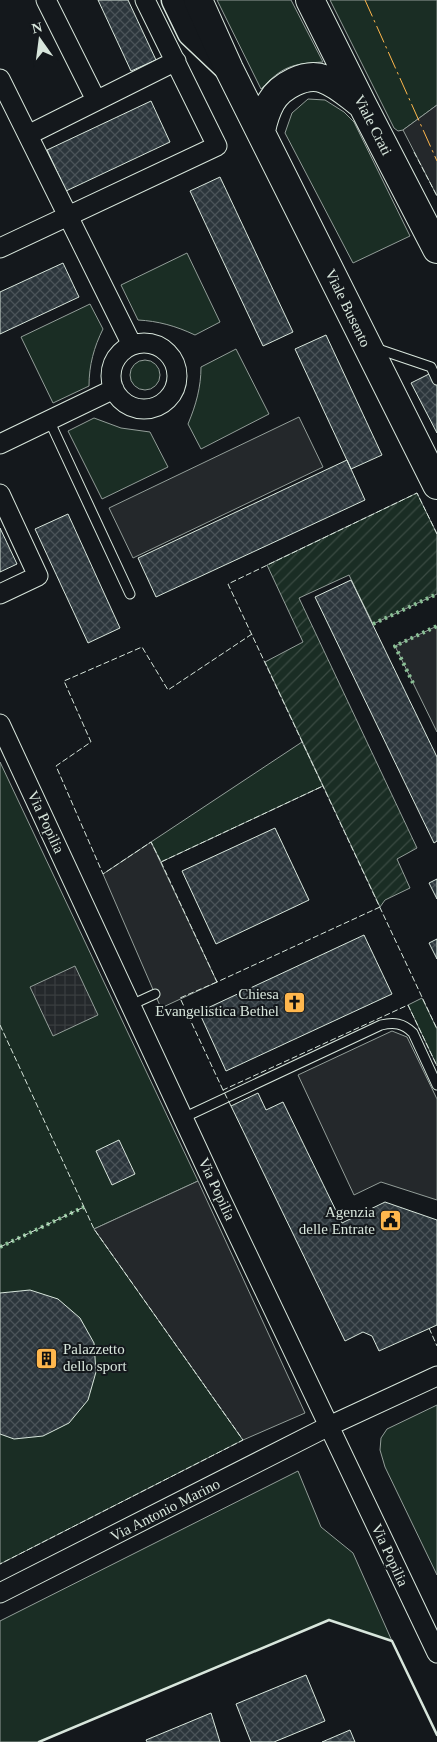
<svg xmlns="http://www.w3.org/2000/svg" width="437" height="1742" viewBox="0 0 437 1742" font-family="Georgia,serif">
  <defs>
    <pattern id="garden-furrows" width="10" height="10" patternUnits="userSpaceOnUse" patternTransform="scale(1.25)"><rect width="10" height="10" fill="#1a2d24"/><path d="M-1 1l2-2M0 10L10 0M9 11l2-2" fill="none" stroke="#3b4b43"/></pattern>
    <pattern id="plaza-grid" width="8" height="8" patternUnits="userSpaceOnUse" patternTransform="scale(1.25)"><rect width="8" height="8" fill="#24282b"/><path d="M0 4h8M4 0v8" fill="none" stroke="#393d3f"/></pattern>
    <pattern id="building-cross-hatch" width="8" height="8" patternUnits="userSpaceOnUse" patternTransform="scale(1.25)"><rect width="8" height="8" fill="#2c363c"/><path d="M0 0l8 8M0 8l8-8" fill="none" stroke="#4a5358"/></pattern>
  </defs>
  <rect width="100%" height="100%" fill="#14181c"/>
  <path fill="#1a2d24" stroke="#939e99" d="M 217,0 L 291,0 L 323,62 C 291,64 283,66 261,89 Z
    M 330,0 L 437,0 L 437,105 L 403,130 L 398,131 L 394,128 Z
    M 308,99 L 325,100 L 344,112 L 354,122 L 410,236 L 353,263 L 285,133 L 292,113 Z
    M 187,253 L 220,322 L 195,335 C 176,326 158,321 138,320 L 121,285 Z
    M 90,304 L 103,329 C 94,347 89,365 89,386 L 53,403 L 21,337 Z
    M 236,349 L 269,414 L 201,449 L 188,424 C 196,405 201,387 201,367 Z
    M130 375a15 15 0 1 1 30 0a15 15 0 1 1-30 0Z
    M 94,418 L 121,428 L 150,432 L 168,467 L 102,499 L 68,431 Z
    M 302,742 L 323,786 L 161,862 L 151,842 Z
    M 0,762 L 198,1181 L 94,1229 L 243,1440 L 0,1564 Z
    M 422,998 L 437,1029 L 437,1066 L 408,1005 Z
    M 437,1405 L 437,1575 L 385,1467 L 380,1450 L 381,1438 L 387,1429 Z
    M 298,1471 L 321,1527 L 353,1553 L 392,1641 L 329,1620 L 39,1742 L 0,1742 L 0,1621 Z"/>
  <path fill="url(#garden-furrows)" stroke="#939e99" d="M 417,493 L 437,534 L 437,594 L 373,624 L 349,575 L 299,598 L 417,848 L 397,859 L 410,888 L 385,900 L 380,907 L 265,662 L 303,642 L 267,565 Z"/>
  <path fill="#24282b" stroke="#939e99" d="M 437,105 L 437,196 L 403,130 Z
    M 299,417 L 323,467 L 133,558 L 109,508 Z
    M 437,626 L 437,732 L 395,646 Z
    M 151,842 L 217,982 L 161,1008 L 103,874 Z
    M 392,1031 L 407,1037 L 437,1099 L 437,1200 L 381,1182 L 354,1195 L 298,1075 Z
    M 198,1181 L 305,1413 L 243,1440 L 94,1229 Z"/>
  <path fill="url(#plaza-grid)" stroke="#939e99" d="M 75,966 L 98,1015 L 53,1036 L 30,987 Z"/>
  <path fill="url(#building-cross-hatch)" stroke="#d8e6dc" d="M 98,0 L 128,0 L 156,60 L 131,71 Z
    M 151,101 L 170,142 L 66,191 L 47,150 Z
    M 220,177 L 293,332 L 263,346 L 190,191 Z
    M 63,263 L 79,297 L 0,334 L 0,292 Z
    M 326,335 L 382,455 L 351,469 L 295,349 Z
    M 437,370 L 437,433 L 411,383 Z
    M 347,460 L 365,500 L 156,597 L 138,558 Z
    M 68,514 L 120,628 L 88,643 L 35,529 Z
    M 0,528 L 17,564 L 0,572 Z
    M 351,580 L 437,757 L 437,841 L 434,843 L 315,597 Z
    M 275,828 L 309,900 L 216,944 L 182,871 Z
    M 437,879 L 437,899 L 429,883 Z
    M 364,935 L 392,994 L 226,1071 L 199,1012 Z
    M 437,939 L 437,959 L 429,943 Z
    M 258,1093 L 266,1110 L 283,1102 L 342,1223 L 385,1202 L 437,1220 L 437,1325 L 379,1351 L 372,1336 L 363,1332 L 345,1341 L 231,1106 Z
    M 119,1140 L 135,1174 L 112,1185 L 96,1151 Z
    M 30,1290 L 58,1299 L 80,1318 L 94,1343 L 96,1372 L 88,1400 L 69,1423 L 43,1436 L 14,1439 L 0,1434 L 0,1293 Z
    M 306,1675 L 325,1721 L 274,1742 L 251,1742 L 236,1704 Z
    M 211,1713 L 220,1742 L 147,1742 L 146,1740 Z
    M 350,1730 L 355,1742 L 322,1742 Z"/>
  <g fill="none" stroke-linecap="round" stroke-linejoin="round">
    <defs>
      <path id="lane" d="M 375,348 L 431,367 L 437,380
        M 49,420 L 130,594
        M 131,1005 L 155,994
        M 183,1118 L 381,1025 C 394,1022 403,1023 413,1033 L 437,1085"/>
      <path id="street" d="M 46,0 L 96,100
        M 0,79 L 132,345
        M 28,135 L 176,61
        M 0,248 L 217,146 L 145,0
        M111 376a33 33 0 1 1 66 0a33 33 0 1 1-66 0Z
        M 0,444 L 114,389
        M 0,494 L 38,576 L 0,594
        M 0,724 L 217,1191 L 437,1653
        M 0,1593 L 329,1426 L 437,1376"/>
      <path id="secondary" d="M 175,0 L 191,33 L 229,69"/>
      <path id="primary" d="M 198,0 L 229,69 L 437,485
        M 310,0 L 362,104 L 437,249
        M 261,131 C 263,121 266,111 271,102 C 280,86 306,72 324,79 C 338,84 348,94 360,103"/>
    </defs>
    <use href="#lane" stroke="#d8e6dc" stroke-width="11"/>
    <use href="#street" stroke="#d8e6dc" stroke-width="21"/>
    <use href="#secondary" stroke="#d8e6dc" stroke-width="29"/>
    <use href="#primary" stroke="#d8e6dc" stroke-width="30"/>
    <use href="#lane" stroke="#14181c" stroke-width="9"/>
    <use href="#street" stroke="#14181c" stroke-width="19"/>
    <use href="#secondary" stroke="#14181c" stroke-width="26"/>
    <use href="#primary" stroke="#14181c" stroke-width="28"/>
    <path stroke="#8ac095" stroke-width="4" stroke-dasharray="2.5 4" stroke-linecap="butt" d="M 373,624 L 437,594
      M 413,683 L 395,646 L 437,626
      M 0,1247 L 84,1207"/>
    <path stroke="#d8e6dc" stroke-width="1" stroke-dasharray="6 2.5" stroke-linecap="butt" d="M 414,152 L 437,196
      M 437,534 L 417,493 L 228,584 L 437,1029
      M 252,634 L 168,690 L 142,647 L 64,681 L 91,742 L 56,766 L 103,874 L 151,842 L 161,862 L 323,786
      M 161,862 L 217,982 L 380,907
      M 217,982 L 180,998 L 223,1090
      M 0,1025 L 84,1207
      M 231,1106 L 223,1090 L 408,1005 L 437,1066
      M 0,1247 L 84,1207 L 94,1229 L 243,1440 L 0,1564
      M 429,1328 L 437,1346"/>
    <path stroke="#d8e6dc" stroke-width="2.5" d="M 39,1742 L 329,1620 L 392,1641 L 437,1735"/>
    <path stroke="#ffb74d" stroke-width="1" stroke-dasharray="18 4 2.5 4" stroke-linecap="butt" d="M 365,0 L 437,161"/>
  </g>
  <defs>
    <symbol id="church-square" viewBox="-11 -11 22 22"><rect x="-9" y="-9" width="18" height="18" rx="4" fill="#ffb74d" stroke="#14181c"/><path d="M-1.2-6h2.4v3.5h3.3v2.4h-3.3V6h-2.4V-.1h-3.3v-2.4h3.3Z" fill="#111"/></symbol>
    <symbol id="civic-square" viewBox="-11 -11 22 22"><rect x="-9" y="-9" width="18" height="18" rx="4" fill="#ffb74d" stroke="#14181c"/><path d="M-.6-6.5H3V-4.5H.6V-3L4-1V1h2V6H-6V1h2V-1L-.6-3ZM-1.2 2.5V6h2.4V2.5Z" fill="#111"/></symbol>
    <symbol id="building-square" viewBox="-11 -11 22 22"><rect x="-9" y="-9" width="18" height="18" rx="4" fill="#ffb74d" stroke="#14181c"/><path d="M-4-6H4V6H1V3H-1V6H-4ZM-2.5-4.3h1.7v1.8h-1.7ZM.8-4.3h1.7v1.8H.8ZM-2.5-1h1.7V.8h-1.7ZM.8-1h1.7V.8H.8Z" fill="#111"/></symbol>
  </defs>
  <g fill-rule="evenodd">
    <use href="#church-square" x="282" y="990" width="25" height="25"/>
    <use href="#civic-square" x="378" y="1208" width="25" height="25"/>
    <use href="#building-square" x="34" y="1346" width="25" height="25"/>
  </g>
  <g text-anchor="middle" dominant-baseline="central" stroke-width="4" stroke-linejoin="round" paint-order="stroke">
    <g font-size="15" fill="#d8e6dc" stroke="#14181c">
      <text transform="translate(373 125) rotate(63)">Viale Crati</text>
      <text transform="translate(348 308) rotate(64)">Viale Busento</text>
      <text transform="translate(46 822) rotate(65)">Via Popilia</text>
      <text transform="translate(217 1189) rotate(65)">Via Popilia</text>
      <text transform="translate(165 1510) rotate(-27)">Via Antonio Marino</text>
      <text transform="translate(390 1555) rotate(65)">Via Popilia</text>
    </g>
    <g font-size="15" fill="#d8e6dc" stroke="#14181c" text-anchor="end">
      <text x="279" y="994">Chiesa<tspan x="279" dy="17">Evangelistica Bethel</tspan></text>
      <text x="375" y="1212">Agenzia<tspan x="375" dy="17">delle Entrate</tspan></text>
      <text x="63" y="1349" text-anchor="start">Palazzetto<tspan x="63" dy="17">dello sport</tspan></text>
    </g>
  </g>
  <g transform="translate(40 40) rotate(346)" stroke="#14181c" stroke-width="4" paint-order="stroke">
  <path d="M0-4L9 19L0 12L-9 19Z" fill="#d8e6dc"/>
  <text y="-8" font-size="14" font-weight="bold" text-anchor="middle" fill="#d8e6dc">N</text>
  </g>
</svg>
